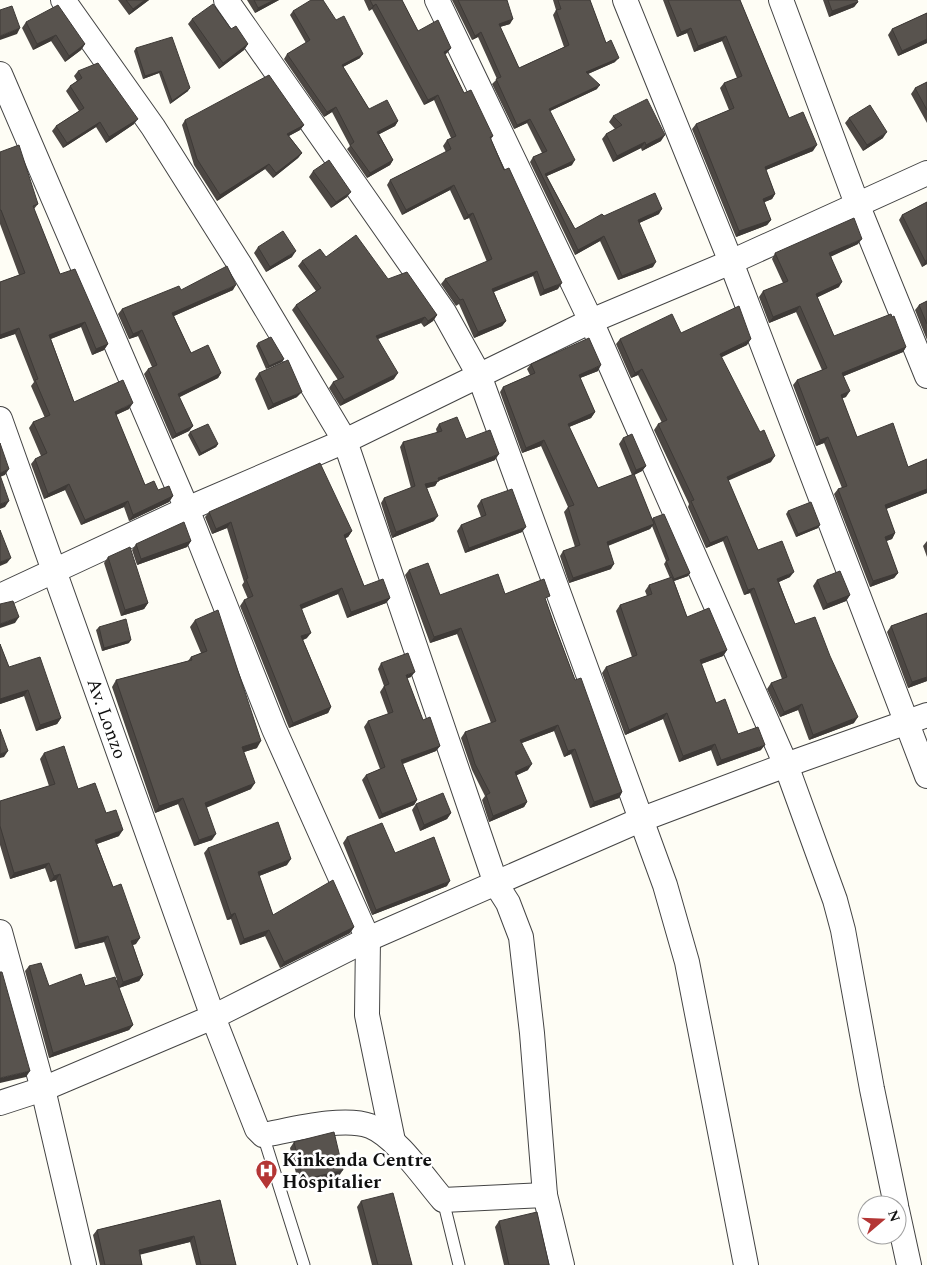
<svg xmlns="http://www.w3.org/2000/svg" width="927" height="1265" viewBox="0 0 927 1265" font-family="Spectral,serif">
  <rect width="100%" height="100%" fill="#fefdf5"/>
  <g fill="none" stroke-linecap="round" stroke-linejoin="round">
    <defs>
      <path id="lane" d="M 263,1135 L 304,1265
        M 443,1200 L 459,1265"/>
      <g id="street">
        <path d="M 63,0 L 153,127 L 240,265 L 345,441 L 496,884 L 508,903 L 521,937 L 532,1033 L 545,1195 L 562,1265"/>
        <path d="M 226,0 L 444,312 L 479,375 L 665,885 L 687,962 L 746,1265"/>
        <path d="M 437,0 L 591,321 L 786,765 L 835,900 L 843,930 L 872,1089 L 896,1205"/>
        <path d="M 625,0 L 731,262 L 927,776"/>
        <path d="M 781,0 L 857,204 L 927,376"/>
        <path d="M 0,74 L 187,509 L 274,729 L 368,939 L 367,1015 L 393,1141"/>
        <path id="s1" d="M 0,419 L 213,1017 L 257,1129 L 263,1135 C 291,1130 343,1116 370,1126 C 397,1137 424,1178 443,1200 L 545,1195"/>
        <path d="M 0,596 L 187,509 L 345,441 L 591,321 L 731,262 L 927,173"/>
        <path d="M 0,932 L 43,1089 L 84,1265"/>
        <path d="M 0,1103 L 43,1089 L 213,1017 L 368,939 L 640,820 L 786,765 L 927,715"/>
        <path d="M 897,1210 L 909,1265"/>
      </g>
    </defs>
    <use href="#lane" stroke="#444" stroke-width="13"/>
    <use href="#street" stroke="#444" stroke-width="26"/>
    <use href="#lane" stroke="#fff" stroke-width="11"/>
    <use href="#street" stroke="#fff" stroke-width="24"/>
  </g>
  <path fill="#4c4743" d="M 118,0 L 149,0 L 129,15 Z
    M 247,0 L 279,0 L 255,13 Z
    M 364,0 L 402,0 L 418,31 L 451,48 L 447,53 L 445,54 L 464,93 L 493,136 L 491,139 L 558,289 L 540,296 L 533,276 L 494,292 L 506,321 L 502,326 L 474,338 L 459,304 L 456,306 L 441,284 L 445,279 L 487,262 L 469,218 L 464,220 L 450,190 L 402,215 L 387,185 L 390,180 L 446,152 L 443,146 L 447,140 L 451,138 L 434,100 L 424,105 L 372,9 L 369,11 Z
    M 452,0 L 507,0 L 510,24 L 500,27 L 519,68 L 564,47 L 553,15 L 556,10 L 553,0 L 590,0 L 606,43 L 615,62 L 588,74 L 597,89 L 550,111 L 572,165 L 547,176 L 575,229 L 604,216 L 659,214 L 639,223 L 653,267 L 618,280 L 600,241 L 575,255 L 530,162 L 533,157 L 542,153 L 527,123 L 514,129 L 492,84 L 497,79 L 478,37 L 472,40 Z
    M 663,0 L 740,0 L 789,118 L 813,151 L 766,170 L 775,194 L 772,199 L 764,202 L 771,220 L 767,225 L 736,237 L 692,129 L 696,124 L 729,110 L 720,88 L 724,83 L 737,78 L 722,41 L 694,52 L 687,33 L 677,37 Z
    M 823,0 L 857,0 L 858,2 L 854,7 L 829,17 Z
    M 293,11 L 360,58 L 343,67 L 369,109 L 398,121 L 395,126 L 379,134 L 393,160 L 390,165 L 367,178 L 347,149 L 350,146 L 332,112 L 324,117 L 284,59 L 287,54 L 306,43 L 290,15 Z
    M 927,13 L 927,43 L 898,56 L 888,35 L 892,29 Z
    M 192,19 L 231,29 L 248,44 L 244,50 L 219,69 L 188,24 Z
    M 26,22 L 85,44 L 81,50 L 65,62 L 51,41 L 33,50 L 22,28 Z
    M 136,48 L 188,91 L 170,104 L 159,73 L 143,79 L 134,51 Z
    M 78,71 L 134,124 L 106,143 L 96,127 L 63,148 L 52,131 L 56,126 L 79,111 L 66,91 L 70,86 L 77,81 L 74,76 Z
    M 927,82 L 927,123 L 911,94 L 915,88 Z
    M 613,116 L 661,141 L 642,151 L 641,148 L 613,162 L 602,139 L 606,134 L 615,129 L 609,122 Z
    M 849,118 L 883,138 L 863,151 L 845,123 Z
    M 185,120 L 304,125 L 300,130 L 289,136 L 302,153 L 298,158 L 273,178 L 265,169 L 217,201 L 194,165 L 182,125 Z
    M 0,152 L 38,204 L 34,209 L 60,274 L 108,344 L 104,350 L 92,355 L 81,327 L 51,339 L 74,402 L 129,409 L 116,415 L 145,485 L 173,496 L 169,502 L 129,521 L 124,507 L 81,525 L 65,490 L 44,499 L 31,464 L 35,459 L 41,456 L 29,428 L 33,422 L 45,418 L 31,386 L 34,382 L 15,334 L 0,339 L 0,282 L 19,275 L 0,224 Z
    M 313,171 L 347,197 L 331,208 L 309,177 Z
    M 927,202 L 927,264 L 922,267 L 899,220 L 902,215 Z
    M 858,244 L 831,256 L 839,287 L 817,297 L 834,336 L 906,347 L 903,352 L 844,376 L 846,397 L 842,398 L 857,437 L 908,467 L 927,459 L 927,493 L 886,509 L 895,533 L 892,539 L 886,541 L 898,573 L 894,578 L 870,587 L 834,494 L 838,489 L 842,488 L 824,443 L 816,446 L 793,385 L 797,380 L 822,370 L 796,312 L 769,323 L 759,297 L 763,291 L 783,283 L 772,259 L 775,253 Z
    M 258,247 L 292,257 L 266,272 L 254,253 Z
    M 326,257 L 388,279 L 437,315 L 433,321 L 424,327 L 421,323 L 378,339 L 394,379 L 340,406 L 329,388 L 333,382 L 338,380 L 292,310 L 296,305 L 316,291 L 298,266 L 302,261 Z
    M 181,290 L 233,290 L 174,316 L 191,353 L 221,373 L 218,378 L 179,397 L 193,426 L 189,431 L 172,439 L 144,374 L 148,369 L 152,367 L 138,336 L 129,339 L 118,314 L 122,309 Z
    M 927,301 L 927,340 L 915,310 L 919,305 Z
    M 681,333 L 747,345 L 721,357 L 771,462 L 728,480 L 758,550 L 790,577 L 779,582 L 795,624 L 854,723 L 809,740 L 798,710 L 780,717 L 767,689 L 771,683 L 782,679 L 750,593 L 744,595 L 723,541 L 706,548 L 688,507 L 689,504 L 654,430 L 658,424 L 662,423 L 638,375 L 631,378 L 616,344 L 620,339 Z
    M 258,343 L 282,362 L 266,369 L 256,346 Z
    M 531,364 L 598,371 L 580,378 L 595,412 L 591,418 L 569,427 L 598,488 L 632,475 L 619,444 L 623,438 L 646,466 L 642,471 L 634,475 L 652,519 L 653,518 L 690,573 L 688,576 L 674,581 L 687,617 L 727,650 L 723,656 L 701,664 L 716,703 L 738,734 L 761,750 L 717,766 L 711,750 L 679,762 L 663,719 L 625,735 L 602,673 L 606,667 L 632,657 L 616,611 L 620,605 L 647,596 L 645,591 L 649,585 L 670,578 L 664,564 L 666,561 L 652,526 L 650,529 L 608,546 L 611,569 L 569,583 L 560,556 L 563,551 L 575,547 L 564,512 L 568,507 L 541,446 L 522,453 L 500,392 L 503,387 L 530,375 L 527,369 Z
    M 259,373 L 297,397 L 268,410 L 255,379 Z
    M 439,424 L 466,439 L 495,460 L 438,481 L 435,486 L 427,488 L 434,521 L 392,538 L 381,503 L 384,498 L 411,488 L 400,447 L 403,442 L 437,433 L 436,429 Z
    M 190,432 L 218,444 L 216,447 L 199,456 L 188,435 Z
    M 481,500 L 522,532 L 465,553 L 457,531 L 461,525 L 481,517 L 477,506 Z
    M 788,511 L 818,528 L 796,537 L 786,514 Z
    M 209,512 L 352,531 L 348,537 L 345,538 L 364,586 L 390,598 L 386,603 L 347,618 L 338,594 L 302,609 L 307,638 L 303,640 L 331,707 L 328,713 L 289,728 L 240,606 L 244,600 L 248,599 L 242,585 L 244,582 L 227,528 L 212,534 L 205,517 Z
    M 191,541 L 187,547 L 137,565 L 132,550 L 136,544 Z
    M 927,541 L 927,557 L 923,546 Z
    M 108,557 L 148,603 L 144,609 L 121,616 L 104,563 Z
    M 409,570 L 440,595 L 505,594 L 546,601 L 554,624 L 575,680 L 622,792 L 619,798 L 590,808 L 571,754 L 564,757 L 554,731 L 522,743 L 528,770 L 516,775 L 527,802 L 524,807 L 489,822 L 482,800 L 485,796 L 472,770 L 461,738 L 465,732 L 491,723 L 457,634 L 430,643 L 405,575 Z
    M 817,580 L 850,595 L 846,601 L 823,610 L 813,586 Z
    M 927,613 L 927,681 L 908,688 L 887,632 L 891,626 Z
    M 195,620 L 257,748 L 244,752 L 251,789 L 206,807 L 212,840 L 194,846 L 178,804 L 155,813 L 112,687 L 116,680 L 188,661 L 191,657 L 201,653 L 190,627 Z
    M 99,627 L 129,643 L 102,651 L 96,630 Z
    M 0,644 L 9,667 L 61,718 L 57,724 L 36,731 L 24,696 L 0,704 Z
    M 381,663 L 411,677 L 407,678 L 423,720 L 440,746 L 436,751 L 403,764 L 417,800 L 414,805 L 379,819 L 362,780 L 366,775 L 380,769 L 364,727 L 368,721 L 388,714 L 380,692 L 384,686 L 378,669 Z
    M 44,753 L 78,789 L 106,813 L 119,836 L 97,844 L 113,887 L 136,944 L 133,945 L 143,975 L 139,981 L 119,988 L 133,1025 L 129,1030 L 49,1058 L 25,971 L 29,966 L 49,986 L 85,986 L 117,980 L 104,942 L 75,949 L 56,880 L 50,882 L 45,868 L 10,879 L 0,845 L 0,801 L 49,786 L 40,759 Z
    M 416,804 L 451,813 L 447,819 L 420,831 L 412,810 Z
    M 347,837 L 395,853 L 447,886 L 372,915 L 343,843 Z
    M 208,848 L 287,865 L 259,876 L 273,915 L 354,927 L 350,933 L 280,968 L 265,936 L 240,945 L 231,919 L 227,920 L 204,853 Z
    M 294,1142 L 339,1176 L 299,1186 L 290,1148 Z
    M 220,1200 L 236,1265 L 196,1265 L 190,1242 L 140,1254 L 142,1265 L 100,1265 L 93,1235 L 97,1230 Z
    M 361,1201 L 412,1265 L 372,1265 L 357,1207 Z
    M 499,1221 L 549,1265 L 504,1265 L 495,1227 Z"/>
  <path fill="#3e3a37" d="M 145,0 L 149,0 L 129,15 L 133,9 Z
    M 274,0 L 279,0 L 255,13 L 258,8 Z
    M 858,2 L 854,7 L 829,17 L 832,11 Z
    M 376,4 L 372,9 L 369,11 L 373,6 Z
    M 513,19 L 510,24 L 496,28 L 499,24 Z
    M 20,28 L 17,34 L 0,40 L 0,36 Z
    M 691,28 L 687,33 L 677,37 L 681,32 Z
    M 481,32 L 478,37 L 472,40 L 475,36 Z
    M 56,35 L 51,41 L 33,50 L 37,44 Z
    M 726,36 L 722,41 L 694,52 L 698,46 Z
    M 927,39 L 927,43 L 898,56 L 902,51 Z
    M 85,44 L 81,50 L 65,62 L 69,56 Z
    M 248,44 L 244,50 L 219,69 L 223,63 Z
    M 451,48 L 447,53 L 440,57 L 444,52 Z
    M 363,54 L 360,58 L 339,69 L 342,65 Z
    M 619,58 L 615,62 L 583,76 L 586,72 Z
    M 161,71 L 159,73 L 143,79 L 145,76 Z
    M 600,85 L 597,89 L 546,113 L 549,109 Z
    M 190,88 L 188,91 L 170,104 L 172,101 Z
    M 438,95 L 434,100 L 424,105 L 428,100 Z
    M 336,107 L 332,112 L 324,117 L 327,112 Z
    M 138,119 L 134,124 L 106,143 L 109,137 Z
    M 530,119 L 527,123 L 514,129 L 517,125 Z
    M 398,121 L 395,126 L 374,137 L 377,132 Z
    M 100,122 L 96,127 L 63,148 L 67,143 Z
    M 304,125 L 300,130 L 283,139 L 287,134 Z
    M 887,132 L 883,138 L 863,151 L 867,145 Z
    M 665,135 L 661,141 L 642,151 L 646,145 Z
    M 645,142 L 641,148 L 613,162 L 617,156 Z
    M 817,145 L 813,151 L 761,172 L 765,167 Z
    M 302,153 L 298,158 L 273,178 L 276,173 Z
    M 393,160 L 390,165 L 367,178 L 370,173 Z
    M 575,160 L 572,165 L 542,178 L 545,174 Z
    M 269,164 L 265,169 L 217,201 L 220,195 Z
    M 454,185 L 450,190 L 402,215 L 406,210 Z
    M 351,192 L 347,197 L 331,208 L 336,202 Z
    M 775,194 L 772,199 L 760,204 L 763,199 Z
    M 662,209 L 659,214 L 635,225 L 638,220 Z
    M 473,213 L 469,218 L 464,220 L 468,215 Z
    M 771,220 L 767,225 L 736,237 L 739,231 Z
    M 604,236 L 600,241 L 575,255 L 578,250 Z
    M 862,239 L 858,244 L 826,259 L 829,253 Z
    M 296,251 L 292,257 L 266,272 L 270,267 Z
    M 927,260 L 927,264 L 922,267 L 925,261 Z
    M 656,262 L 653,267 L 618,280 L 622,276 Z
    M 537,271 L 533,276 L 488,294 L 492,289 Z
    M 842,282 L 839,287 L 812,300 L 816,294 Z
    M 562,283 L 558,289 L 540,296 L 544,290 Z
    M 236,285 L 233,290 L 169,318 L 172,313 Z
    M 800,306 L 796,312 L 769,323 L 773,317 Z
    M 437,315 L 433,321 L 424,327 L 428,321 Z
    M 425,317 L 421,323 L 372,341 L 376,336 Z
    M 506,321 L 502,326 L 474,338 L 478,332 Z
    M 85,322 L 81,327 L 45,341 L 49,335 Z
    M 19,328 L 15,334 L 0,339 L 0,335 Z
    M 142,330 L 138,336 L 129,339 L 133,334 Z
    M 751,339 L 747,345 L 716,360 L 720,354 Z
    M 108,344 L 104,350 L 92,355 L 96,349 Z
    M 906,347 L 903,352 L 839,378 L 842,373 Z
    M 284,359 L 282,362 L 266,369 L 269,366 Z
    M 601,365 L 598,371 L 575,380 L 579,375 Z
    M 642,369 L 638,375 L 631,378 L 635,373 Z
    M 221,373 L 218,378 L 174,400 L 178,394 Z
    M 398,373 L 394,379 L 340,406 L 344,400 Z
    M 850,391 L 846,397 L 837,400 L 841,395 Z
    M 302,392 L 297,397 L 268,410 L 273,404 Z
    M 133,403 L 129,409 L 111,417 L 115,412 Z
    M 595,412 L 591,418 L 564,429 L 568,424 Z
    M 193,426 L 189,431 L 172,439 L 176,434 Z
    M 828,437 L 824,443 L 816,446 L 820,440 Z
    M 544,440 L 541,446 L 522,453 L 526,448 Z
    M 218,444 L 216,447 L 199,456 L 201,453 Z
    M 499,454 L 495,460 L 438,481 L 435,486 L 422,489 L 425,484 L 438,478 Z
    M 775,456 L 771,462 L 723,483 L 727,477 Z
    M 646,466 L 642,471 L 632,476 L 636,470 Z
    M 9,469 L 5,475 L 0,477 L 0,473 Z
    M 69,484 L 65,490 L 44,499 L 48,494 Z
    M 927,489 L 927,493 L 881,511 L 885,505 Z
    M 173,496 L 169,502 L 129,521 L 133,515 Z
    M 9,501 L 5,507 L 0,509 L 0,504 Z
    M 128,501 L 124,507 L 81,525 L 85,520 Z
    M 438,516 L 434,521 L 392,538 L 396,532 Z
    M 231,522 L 227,528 L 212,534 L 216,529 Z
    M 654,524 L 650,529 L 604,547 L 607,542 Z
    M 820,525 L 818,528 L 796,537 L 798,534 Z
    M 526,527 L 522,532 L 465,553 L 469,548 Z
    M 352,531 L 348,537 L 340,541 L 344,535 Z
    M 895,533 L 892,539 L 881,543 L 885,537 Z
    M 727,536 L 723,541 L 706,548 L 710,543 Z
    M 191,541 L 187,547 L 137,565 L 141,559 Z
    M 11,558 L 7,563 L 0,566 L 0,562 Z
    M 614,564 L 611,569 L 569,583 L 573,578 Z
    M 794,572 L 790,577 L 774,584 L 777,579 Z
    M 690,573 L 688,576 L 671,582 L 674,579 Z
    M 898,573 L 894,578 L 870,587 L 873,581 Z
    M 342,588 L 338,594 L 296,611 L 300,605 Z
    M 754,588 L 750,593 L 744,595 L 748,590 Z
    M 850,595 L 846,601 L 823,610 L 827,604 Z
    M 390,598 L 386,603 L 347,618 L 351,612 Z
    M 148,603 L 144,609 L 121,616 L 125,610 Z
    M 19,617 L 15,623 L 0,628 L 0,624 Z
    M 461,628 L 457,634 L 430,643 L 434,637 Z
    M 311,633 L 307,638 L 298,642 L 301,636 Z
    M 131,640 L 129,643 L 102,651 L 104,648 Z
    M 727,650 L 723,656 L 696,666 L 700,660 Z
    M 415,672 L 411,677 L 402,680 L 406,675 Z
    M 927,677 L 927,681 L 908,688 L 912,682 Z
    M 28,690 L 24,696 L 0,704 L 0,699 Z
    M 802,704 L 798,710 L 780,717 L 784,712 Z
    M 331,707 L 328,713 L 289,728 L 293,723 Z
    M 667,713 L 663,719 L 625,735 L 629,730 Z
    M 858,717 L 854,723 L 809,740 L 813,735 Z
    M 61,718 L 57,724 L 36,731 L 40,725 Z
    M 558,725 L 554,731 L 516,745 L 520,740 Z
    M 261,741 L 257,748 L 238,754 L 242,747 Z
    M 715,744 L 711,750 L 679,762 L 683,756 Z
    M 765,745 L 761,750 L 717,766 L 721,760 Z
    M 440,746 L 436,751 L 398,765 L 401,760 Z
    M 575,749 L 571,754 L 564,757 L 568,751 Z
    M 8,751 L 4,757 L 0,758 L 0,754 Z
    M 532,764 L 528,770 L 511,778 L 515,772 Z
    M 255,783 L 251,789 L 201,810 L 205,803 Z
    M 622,792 L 619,798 L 590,808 L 594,802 Z
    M 183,798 L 178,804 L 155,813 L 159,806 Z
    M 417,800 L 414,805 L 379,819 L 382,814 Z
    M 527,802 L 524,807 L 489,822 L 493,816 Z
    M 451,813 L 447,819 L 420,831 L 424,825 Z
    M 123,830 L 119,836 L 91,846 L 95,840 Z
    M 216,834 L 212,840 L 194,846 L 199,840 Z
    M 291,859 L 287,865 L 254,878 L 258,872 Z
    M 49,863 L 45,868 L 10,879 L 14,873 Z
    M 60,874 L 56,880 L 50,882 L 54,876 Z
    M 450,881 L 447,886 L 372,915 L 376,910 Z
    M 235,913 L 231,919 L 227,920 L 231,915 Z
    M 354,927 L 350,933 L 280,968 L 284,962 Z
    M 269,930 L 265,936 L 240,945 L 244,939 Z
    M 108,936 L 104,942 L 75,949 L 79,944 Z
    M 140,938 L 136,944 L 127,946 L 131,941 Z
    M 143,975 L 139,981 L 119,988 L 123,982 Z
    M 133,1025 L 129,1030 L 49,1058 L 53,1053 Z
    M 30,1071 L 26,1077 L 0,1083 L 0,1078 Z
    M 343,1170 L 339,1176 L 299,1186 L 303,1180 Z
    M 194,1236 L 190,1242 L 135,1256 L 139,1250 Z"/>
  <path fill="#58534e" stroke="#3e3a37" d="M 126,0 L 145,0 L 133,9 Z
    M 254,0 L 274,0 L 258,8 Z
    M 311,0 L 323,0 L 336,20 L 344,16 L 363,54 L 342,65 L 369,109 L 387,100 L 398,121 L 377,132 L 393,160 L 370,173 L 350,145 L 354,142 L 336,107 L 327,112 L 287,54 L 310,40 L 293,11 Z
    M 370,0 L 402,0 L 418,31 L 438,20 L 451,48 L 444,52 L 464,93 L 471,90 L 493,136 L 490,137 L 504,170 L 509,168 L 562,283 L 544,290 L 537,271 L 492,289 L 506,321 L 478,332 L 463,299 L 460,300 L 445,279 L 492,259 L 473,213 L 468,215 L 454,185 L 406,210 L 390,180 L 451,149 L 447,140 L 456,136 L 438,95 L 428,100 L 376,4 L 373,6 Z
    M 458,0 L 507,0 L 513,19 L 499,24 L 519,68 L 569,45 L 556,10 L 561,9 L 558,0 L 590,0 L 606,43 L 611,40 L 619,58 L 586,72 L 600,85 L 549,109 L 575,160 L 545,174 L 575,229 L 602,214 L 604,216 L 655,193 L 662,209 L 638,220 L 656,262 L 622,276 L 604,236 L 578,250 L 533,157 L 547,151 L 530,119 L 517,125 L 496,79 L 501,77 L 481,32 L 475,36 Z
    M 668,0 L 740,0 L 789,118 L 803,112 L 817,145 L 765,167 L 775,194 L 763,199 L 771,220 L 739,231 L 696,124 L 734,108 L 724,83 L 742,76 L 726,36 L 698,46 L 691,28 L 681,32 Z
    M 828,0 L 857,0 L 858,2 L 832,11 Z
    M 213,4 L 231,29 L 236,26 L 248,44 L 223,63 L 192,19 Z
    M 58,5 L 85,44 L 69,56 L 56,35 L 37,44 L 26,22 Z
    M 12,6 L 20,28 L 0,36 L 0,10 Z
    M 927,13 L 927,39 L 902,51 L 892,29 Z
    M 172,37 L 190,88 L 172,101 L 161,71 L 145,76 L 136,48 Z
    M 98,63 L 138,119 L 109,137 L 100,122 L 67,143 L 56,126 L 84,108 L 70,86 L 82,78 L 78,71 Z
    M 269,75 L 304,125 L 287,134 L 302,153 L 276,173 L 269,164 L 220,195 L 197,159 L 185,120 Z
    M 927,82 L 927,110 L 915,88 Z
    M 647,99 L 665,135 L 646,145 L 645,142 L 617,156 L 606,134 L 622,125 L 613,116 Z
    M 870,105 L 887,132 L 867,145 L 849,118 Z
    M 19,145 L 38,204 L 33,206 L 60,274 L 75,269 L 108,344 L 96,349 L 85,322 L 49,335 L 74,402 L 123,380 L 133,403 L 115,412 L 145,485 L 154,481 L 158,490 L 169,486 L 173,496 L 133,515 L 128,501 L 85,520 L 69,484 L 48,494 L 35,459 L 47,453 L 33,422 L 50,415 L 35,380 L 38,379 L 19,328 L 0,335 L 0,282 L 25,273 L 1,210 L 0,210 L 0,152 Z
    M 329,160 L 351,192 L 336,202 L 313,171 Z
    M 927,202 L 927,260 L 925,261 L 902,215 Z
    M 854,218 L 862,239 L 829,253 L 842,282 L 816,294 L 834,336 L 891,314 L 892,317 L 894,316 L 906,347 L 842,373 L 850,391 L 841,395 L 857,437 L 893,423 L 908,467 L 927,459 L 927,489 L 885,505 L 895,533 L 885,537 L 898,573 L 873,581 L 838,489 L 847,486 L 828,437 L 820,440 L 797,380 L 827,368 L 800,306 L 773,317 L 763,291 L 788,281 L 775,253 Z
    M 283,231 L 296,251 L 270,267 L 258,247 Z
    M 356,235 L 388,279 L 407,272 L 437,315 L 428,321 L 425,317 L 376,336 L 398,373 L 344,400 L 333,382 L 344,377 L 296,305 L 321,288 L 302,261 L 320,249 L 326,257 Z
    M 227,266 L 236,285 L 172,313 L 191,353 L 208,345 L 221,373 L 178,394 L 193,426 L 176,434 L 148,369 L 157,365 L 142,330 L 133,334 L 122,309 L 179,286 L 181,290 Z
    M 927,301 L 927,324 L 919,305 Z
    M 739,306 L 751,339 L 720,354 L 760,432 L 764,430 L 775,456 L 727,477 L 758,550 L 782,541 L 794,572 L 777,579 L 795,624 L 815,617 L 830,656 L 858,717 L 813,735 L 802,704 L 784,712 L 771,683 L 787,677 L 754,588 L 748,590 L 727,536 L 710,543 L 691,501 L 694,500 L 658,424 L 667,420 L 642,369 L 635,373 L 620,339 L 672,314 L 681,333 Z
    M 271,337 L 284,359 L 269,366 L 258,343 Z
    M 589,338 L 601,365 L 579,375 L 595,412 L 568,424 L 598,488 L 634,474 L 654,524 L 607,542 L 614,564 L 573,578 L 563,551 L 580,545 L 568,507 L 574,505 L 544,440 L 526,448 L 503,387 L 535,373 L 531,364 Z
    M 288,360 L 302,392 L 273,404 L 259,373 Z
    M 457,417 L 466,439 L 490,430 L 499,454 L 438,478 L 439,481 L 425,484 L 438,516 L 396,532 L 384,498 L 415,486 L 403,442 L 442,431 L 439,424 Z
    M 208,424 L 218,444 L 201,453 L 190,432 Z
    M 632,434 L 646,466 L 636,470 L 623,438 Z
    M 0,443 L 9,469 L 0,473 Z
    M 320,463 L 352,531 L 344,535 L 364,586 L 383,579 L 390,598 L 351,612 L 342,588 L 300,605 L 311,633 L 301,636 L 331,707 L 293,723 L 244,600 L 253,596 L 246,579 L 248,578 L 231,522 L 216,529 L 209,512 Z
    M 0,475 L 9,501 L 0,504 Z
    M 512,489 L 526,527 L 469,548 L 461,525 L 486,515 L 481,500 Z
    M 811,502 L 820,525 L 798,534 L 788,511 Z
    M 664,514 L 690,573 L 674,579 L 666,561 L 669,560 L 653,518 Z
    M 184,522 L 191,541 L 141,559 L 136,544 Z
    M 0,530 L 11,558 L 0,562 Z
    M 130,547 L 148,603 L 125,610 L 108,557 Z
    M 428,563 L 440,595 L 498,574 L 505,594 L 544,579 L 550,596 L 545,598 L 554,624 L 575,680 L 581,678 L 622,792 L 594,802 L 575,749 L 568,751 L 558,725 L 520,740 L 532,764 L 515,772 L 527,802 L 493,816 L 486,795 L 490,793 L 475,764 L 465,732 L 496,721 L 461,628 L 434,637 L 409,570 Z
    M 840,571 L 850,595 L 827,604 L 817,580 Z
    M 672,577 L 687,617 L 709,608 L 727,650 L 700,660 L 716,703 L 725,699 L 738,734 L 758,727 L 765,745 L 721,760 L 715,744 L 683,756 L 667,713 L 629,730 L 606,667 L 637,655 L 620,605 L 652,594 L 649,585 Z
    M 13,601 L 19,617 L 0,624 L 0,604 Z
    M 218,610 L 261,741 L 242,747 L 255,783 L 205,803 L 216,834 L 199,840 L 183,798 L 159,806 L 116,680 L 192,660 L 191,657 L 207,651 L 195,620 Z
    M 927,613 L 927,677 L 912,682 L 891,626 Z
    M 126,619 L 131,640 L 104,648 L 99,627 Z
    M 0,644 L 9,667 L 40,657 L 61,718 L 40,725 L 28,690 L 0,699 Z
    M 408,653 L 415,672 L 406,675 L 423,720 L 430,717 L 440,746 L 401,760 L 417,800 L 382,814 L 366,775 L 385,767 L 368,721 L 393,712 L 384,686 L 389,684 L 381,663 Z
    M 0,729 L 8,751 L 0,754 Z
    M 64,746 L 78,789 L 95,783 L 106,813 L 116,810 L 123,830 L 95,840 L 113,887 L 121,884 L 140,938 L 131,941 L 143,975 L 123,982 L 108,936 L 79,944 L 60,874 L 54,876 L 49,863 L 14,873 L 0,826 L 0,801 L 55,784 L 44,753 Z
    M 443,793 L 451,813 L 424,825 L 416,804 Z
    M 278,822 L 291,859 L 258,872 L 273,915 L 333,880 L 354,927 L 284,962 L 269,930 L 244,939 L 235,913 L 231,915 L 208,848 Z
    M 382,823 L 395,853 L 434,837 L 450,881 L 376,910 L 347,837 Z
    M 41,963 L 49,986 L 81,974 L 85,986 L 115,977 L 133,1025 L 53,1053 L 29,966 Z
    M 0,972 L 2,972 L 30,1071 L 0,1078 Z
    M 334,1132 L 343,1170 L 303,1180 L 294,1142 Z
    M 393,1193 L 412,1265 L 378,1265 L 361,1201 Z
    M 220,1200 L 236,1265 L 201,1265 L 194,1236 L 139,1250 L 142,1265 L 105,1265 L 97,1230 Z
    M 537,1212 L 549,1265 L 509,1265 L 499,1221 Z"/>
  <defs>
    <symbol id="hospital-pin" viewBox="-11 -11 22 30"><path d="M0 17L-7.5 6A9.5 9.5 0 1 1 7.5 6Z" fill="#b43635" stroke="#fff"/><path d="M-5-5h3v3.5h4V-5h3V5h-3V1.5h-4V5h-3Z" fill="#fff"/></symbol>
  </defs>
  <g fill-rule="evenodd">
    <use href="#hospital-pin" x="254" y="1158" width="25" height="34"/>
  </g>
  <g text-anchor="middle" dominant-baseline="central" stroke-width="5" stroke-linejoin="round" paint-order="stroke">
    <g font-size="19" fill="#111" stroke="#fff">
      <text stroke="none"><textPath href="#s1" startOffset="318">Av. Lonzo</textPath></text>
    </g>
    <g font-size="19" font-weight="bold" fill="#111" stroke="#fff" text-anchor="start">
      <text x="282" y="1160">Kinkenda Centre<tspan x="282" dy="22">Hôspitalier</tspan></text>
    </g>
  </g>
  <g transform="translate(882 1220) rotate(71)"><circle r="24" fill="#ffffff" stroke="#a0a0a0"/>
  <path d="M0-4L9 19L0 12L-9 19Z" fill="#b43635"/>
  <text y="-8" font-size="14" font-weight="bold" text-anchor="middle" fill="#111111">N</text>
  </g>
</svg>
